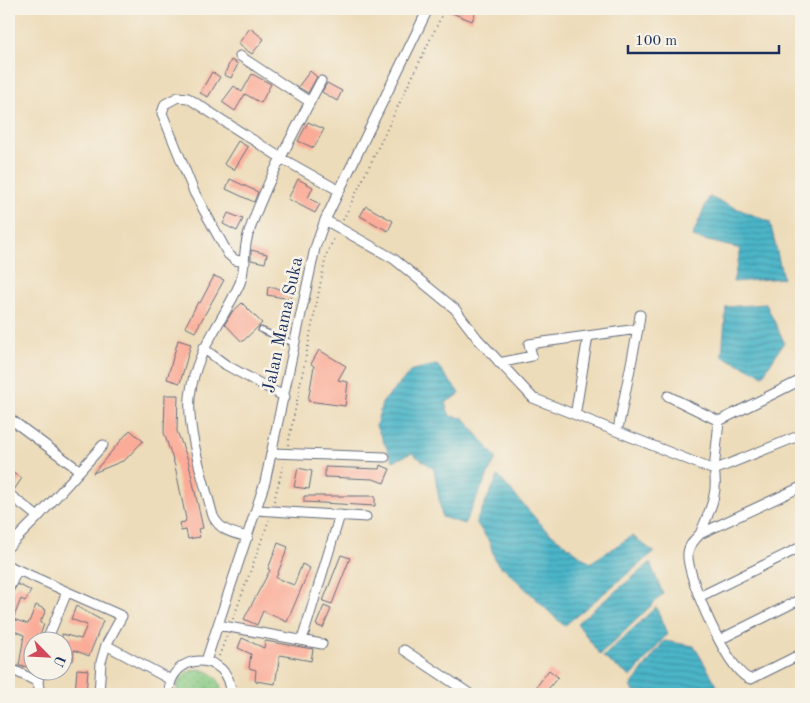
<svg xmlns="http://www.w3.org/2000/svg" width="810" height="703" viewBox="0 0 810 703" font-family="'Old Standard TT',serif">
  <defs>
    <pattern id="grass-dots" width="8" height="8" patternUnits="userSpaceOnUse" patternTransform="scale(1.25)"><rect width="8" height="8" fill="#86c982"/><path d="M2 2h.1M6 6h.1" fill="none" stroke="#6da46e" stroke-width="1.8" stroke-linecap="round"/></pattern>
    <pattern id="water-rules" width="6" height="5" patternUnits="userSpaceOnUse" patternTransform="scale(1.25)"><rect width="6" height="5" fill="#4bb5c8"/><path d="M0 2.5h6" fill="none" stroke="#3e94a6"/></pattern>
  </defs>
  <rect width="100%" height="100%" fill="#f7f3e8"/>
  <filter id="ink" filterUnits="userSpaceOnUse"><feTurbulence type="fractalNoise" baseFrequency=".02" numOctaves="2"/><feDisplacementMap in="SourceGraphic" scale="10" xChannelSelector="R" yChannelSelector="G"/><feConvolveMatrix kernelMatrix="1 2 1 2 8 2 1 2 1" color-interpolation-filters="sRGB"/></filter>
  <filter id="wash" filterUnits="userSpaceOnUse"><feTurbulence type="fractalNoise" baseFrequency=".0096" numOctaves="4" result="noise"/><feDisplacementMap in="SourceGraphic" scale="20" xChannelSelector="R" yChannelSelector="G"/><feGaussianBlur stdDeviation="1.12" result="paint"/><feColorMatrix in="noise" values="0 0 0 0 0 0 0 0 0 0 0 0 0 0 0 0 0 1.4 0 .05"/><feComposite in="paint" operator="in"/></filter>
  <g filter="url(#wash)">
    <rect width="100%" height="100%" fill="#eddcb9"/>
    <path fill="url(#grass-dots)" stroke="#507c70" d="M 196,669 C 211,670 222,679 221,694 L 177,694 C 176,680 184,672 196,669 Z"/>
    <path fill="url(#water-rules)" stroke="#337293" d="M 709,197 L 770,222 L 783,278 L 733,282 L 741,249 L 692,237 Z
      M 766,304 L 784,342 L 763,375 L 722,356 L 726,307 Z
      M 437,365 L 460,394 L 445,403 L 450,416 L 464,418 L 496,458 L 464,524 L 442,517 L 434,469 L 412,453 L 393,461 L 376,426 L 382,403 L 412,370 Z
      M 498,476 L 545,529 L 590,563 L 632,536 L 654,552 L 564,626 L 503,567 L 501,568 L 495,560 L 490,543 L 476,522 Z
      M 650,563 L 663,594 L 600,655 L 577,623 Z
      M 656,607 L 667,634 L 631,677 L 603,657 Z
      M 664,641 L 694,646 L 722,694 L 637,694 L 630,687 Z"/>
    <g id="blocks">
      <path fill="#fbac98" d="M 442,9 L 472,9 L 476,11 L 472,21 Z
        M 250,28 L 264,39 L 252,54 L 238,44 Z
        M 231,60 L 238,64 L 231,78 L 224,75 Z
        M 310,71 L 317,77 L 308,93 L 298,87 Z
        M 212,72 L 220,77 L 208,97 L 200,93 Z
        M 252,74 L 271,84 L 261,103 L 245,94 L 235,111 L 222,102 L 234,86 L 242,92 Z
        M 327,83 L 342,91 L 337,101 L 322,92 Z
        M 308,122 L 324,129 L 314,148 L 298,141 Z
        M 238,141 L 248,147 L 234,170 L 224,164 Z
        M 230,179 L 258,192 L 254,202 L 226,189 Z
        M 298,179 L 313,187 L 308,198 L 320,204 L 315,213 L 288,199 Z
        M 366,206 L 393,221 L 388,231 L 360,216 Z
        M 228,213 L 243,219 L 237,231 L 223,224 Z
        M 251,250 L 267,254 L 265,263 L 251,260 Z
        M 214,276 L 224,280 L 195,332 L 185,327 L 198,302 L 200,303 Z
        M 268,287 L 292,291 L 290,299 L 267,295 Z
        M 242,303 L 262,323 L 242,342 L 225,324 L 232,312 Z
        M 178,340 L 191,344 L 180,383 L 167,379 Z
        M 319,350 L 346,366 L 338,380 L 348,382 L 345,406 L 308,401 L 314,366 L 311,364 Z
        M 165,395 L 178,395 L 177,431 L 188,460 L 203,528 L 198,529 L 200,537 L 188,539 L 186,530 L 181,531 L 179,523 L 185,522 L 186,519 L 175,466 L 164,433 Z
        M 130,430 L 143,441 L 125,460 L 93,473 Z
        M 380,465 L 390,469 L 384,483 L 373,479 L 325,477 L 325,467 L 379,469 Z
        M 298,468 L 312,471 L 309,489 L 294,487 Z
        M 9,471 L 22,478 L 14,490 L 9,488 Z
        M 304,496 L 375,496 L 375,506 L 304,502 Z
        M 278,543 L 288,547 L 276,578 L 294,585 L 302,564 L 310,568 L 287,622 L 263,611 L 257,625 L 244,619 L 270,570 L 268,569 Z
        M 341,555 L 350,558 L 332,604 L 323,601 Z
        M 18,584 L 31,591 L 25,601 L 21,599 L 13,619 L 28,624 L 36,605 L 46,610 L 40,623 L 44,624 L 41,633 L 36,640 L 32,640 L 30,667 L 19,666 L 24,635 L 9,629 L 9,597 Z
        M 76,606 L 103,621 L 89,656 L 74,650 L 73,661 L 62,659 L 62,634 L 81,639 L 87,625 L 71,619 Z
        M 324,606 L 331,609 L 323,628 L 316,625 Z
        M 242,638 L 264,648 L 265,641 L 313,649 L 311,661 L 280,655 L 275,684 L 255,681 L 256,670 L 249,668 L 251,654 L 238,648 Z
        M 77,669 L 88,670 L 86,694 L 75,694 Z
        M 549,670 L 558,677 L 544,694 L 540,694 L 534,690 Z"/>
    </g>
  </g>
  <g filter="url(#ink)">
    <use href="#blocks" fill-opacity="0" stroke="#646c7e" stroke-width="1"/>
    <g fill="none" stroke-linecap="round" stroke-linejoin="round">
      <defs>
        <path id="service" d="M 261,330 L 295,344"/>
        <path id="minor" d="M 240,56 L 310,102
          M 325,220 L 394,259 L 455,309 L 477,338 L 533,398 L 714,470 C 719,494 709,512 700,534 L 801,487
          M 245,262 L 235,260 L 228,254 L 194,192 L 162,113 L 165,104 L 178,97 L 188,98 L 281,158 L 338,190
          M 638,329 L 640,315
          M 203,348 L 226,365 L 285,397
          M 499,363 L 532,356 L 529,344 L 638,329 L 619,424
          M 801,380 L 719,421 L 714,470 L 801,435
          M 668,396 L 719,421
          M 576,410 L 588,336
          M 9,418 L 79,470
          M 272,453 L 385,457
          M 9,494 L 38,517
          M 256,510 L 366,517
          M 700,534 C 695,539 689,545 688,553 C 685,574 730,677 751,679 L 801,654
          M 248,537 C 233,533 220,531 213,516 C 204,481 187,433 190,397 C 195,350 222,324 240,283 C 246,267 243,251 248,235 C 266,181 295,131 321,81
          M 9,546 L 38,517 L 103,445
          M 9,566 L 122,616 L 106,645 L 101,662 L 99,694
          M 9,588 L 17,571
          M 699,597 L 801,547
          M 218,625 L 322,644
          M 47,640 L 67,592
          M 302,640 L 340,515
          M 719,640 L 801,599
          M 106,645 L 171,680
          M 404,650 L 470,694
          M 206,661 L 265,482 L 315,248 L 325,220 L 428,9
          M 9,668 L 38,682
          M 40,670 L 38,682 L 40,694
          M 385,693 L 388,694
          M 528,693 L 528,694
          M 169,694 C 169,650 231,650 231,694"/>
      </defs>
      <use href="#service" stroke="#646c7e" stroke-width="7"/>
      <use href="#minor" stroke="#646c7e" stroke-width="11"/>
      <path stroke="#646c7e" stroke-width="2" stroke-dasharray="1 4" stroke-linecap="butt" d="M 343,220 L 445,9
        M 288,445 L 326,256 L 335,236
        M 274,501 L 284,462
        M 233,619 L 269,520
        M 219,656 L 227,635"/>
      <use href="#service" stroke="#fff" stroke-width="4.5"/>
      <use href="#minor" stroke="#fff" stroke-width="9"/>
    </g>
  </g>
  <g text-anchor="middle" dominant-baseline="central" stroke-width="5" stroke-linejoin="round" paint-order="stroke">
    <g font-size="18" fill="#1b2f5e" stroke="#f7f3e8">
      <text transform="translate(283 325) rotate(-78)">Jalan Mama Suka</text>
    </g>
  </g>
  <rect width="810" height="703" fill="none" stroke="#f7f3e8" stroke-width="30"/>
  <g transform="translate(48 656) rotate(114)"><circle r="24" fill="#f7f3e8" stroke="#9fa5b1"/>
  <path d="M0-4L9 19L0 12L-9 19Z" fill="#d1495b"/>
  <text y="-8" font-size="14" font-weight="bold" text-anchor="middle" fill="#1b2f5e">U</text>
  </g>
  <path d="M628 45v8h151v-8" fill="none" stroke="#1b2f5e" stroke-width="2.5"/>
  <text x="635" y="45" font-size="15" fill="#1b2f5e" stroke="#f7f3e8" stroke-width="4" paint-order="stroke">100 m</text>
</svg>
